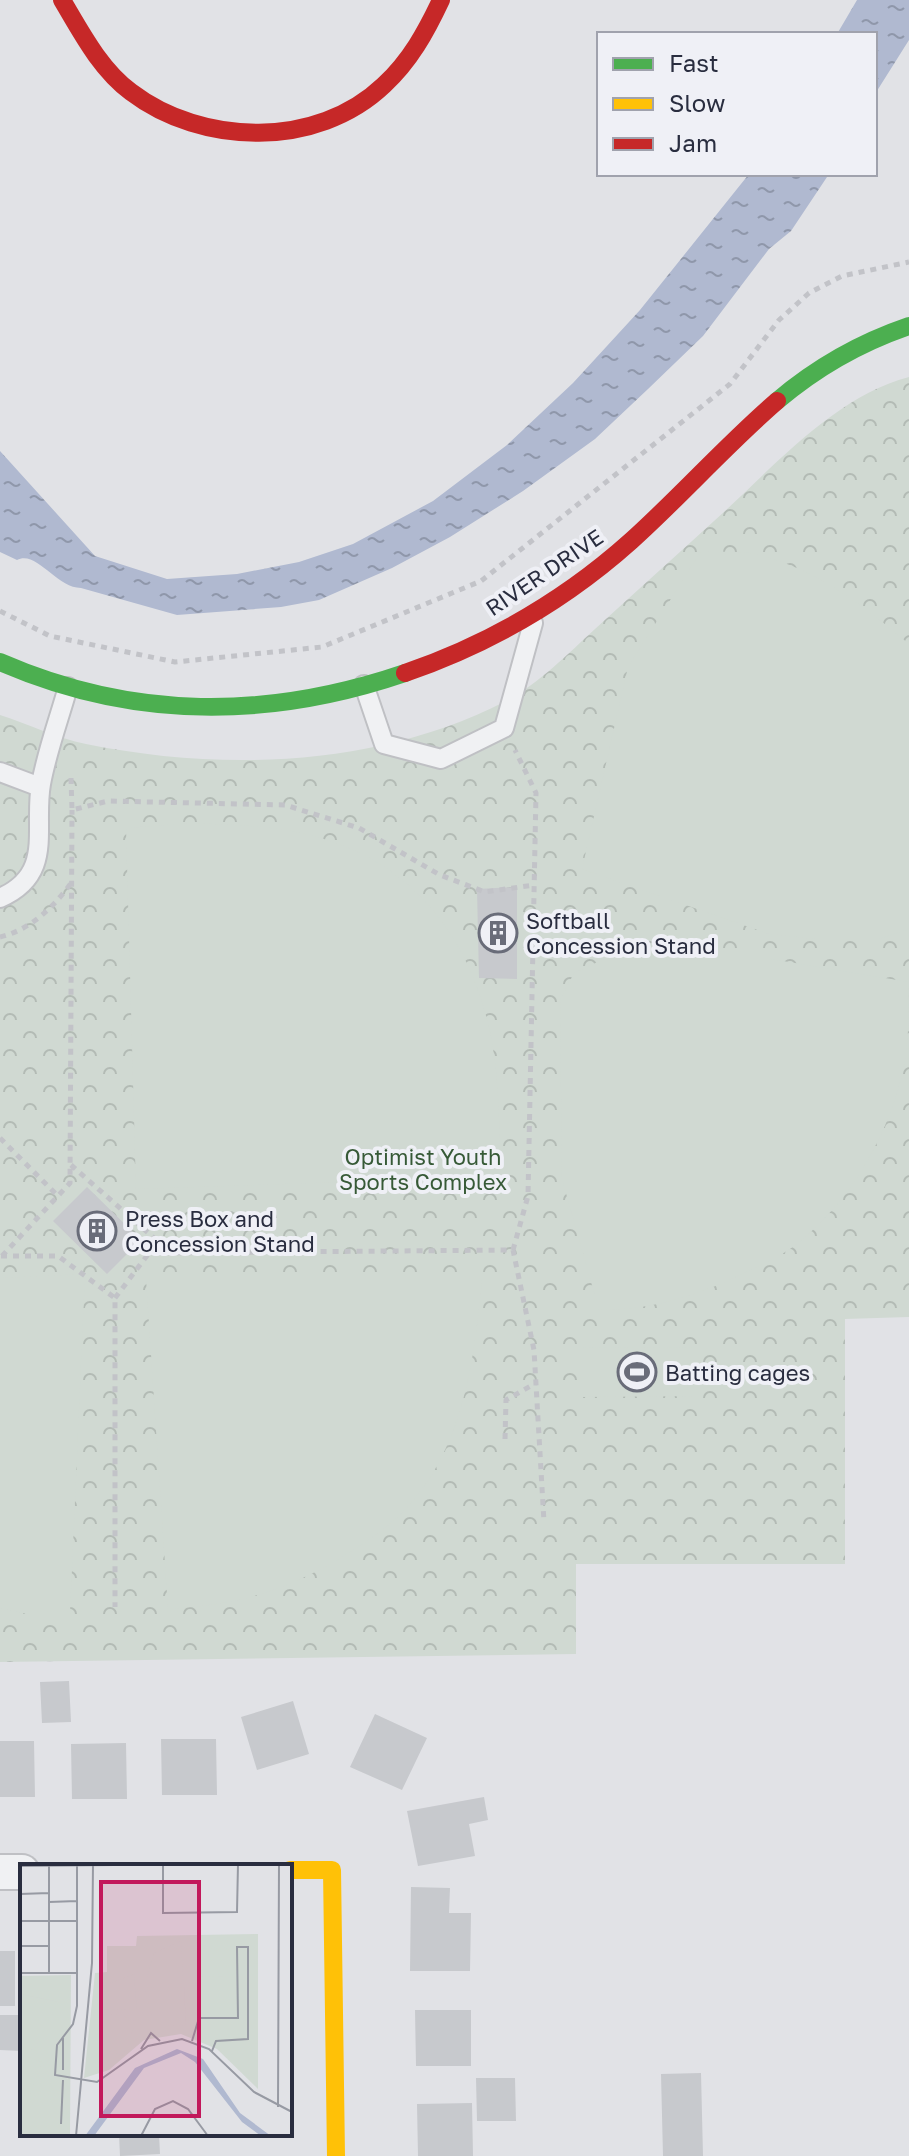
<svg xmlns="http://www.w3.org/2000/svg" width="909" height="2156" viewBox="0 0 909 2156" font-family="'Golos Text',sans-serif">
  <defs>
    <pattern id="park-crowns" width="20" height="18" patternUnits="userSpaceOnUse" patternTransform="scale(2)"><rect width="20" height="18" fill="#d0d9d2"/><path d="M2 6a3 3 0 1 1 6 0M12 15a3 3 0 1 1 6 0" fill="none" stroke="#b3bbb5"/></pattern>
    <pattern id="water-ripples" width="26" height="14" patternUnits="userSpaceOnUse" patternTransform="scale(2)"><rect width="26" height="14" fill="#b0b9d0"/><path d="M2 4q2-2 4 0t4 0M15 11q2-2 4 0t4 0" fill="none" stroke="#8f97aa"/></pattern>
  </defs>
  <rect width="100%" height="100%" fill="#e1e2e6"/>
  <path fill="url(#park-crowns)" d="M 909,377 L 909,1317 L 845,1319 L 845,1564 L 576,1564 L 576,1654 L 0,1662 L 0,715 C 28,724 57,738 86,744 C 224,772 378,767 506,701 C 537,685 569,653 595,629 C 638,590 682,550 725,511 C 778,462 837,396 909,377 Z"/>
  <path fill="#d0d9d2" d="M 701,551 C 717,552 734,551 750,553 C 811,565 863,605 909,644 L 909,929 L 879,939 L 815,939 L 769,934 L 582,869 L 628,667 Z
    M 192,823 C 238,825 287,826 330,841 C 421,871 473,946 491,1037 C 500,1083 499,1131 501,1177 L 136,1189 L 126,828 Z
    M 604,959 L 771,959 L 909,982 C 909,1015 909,1047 901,1079 C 885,1141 848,1203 798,1243 C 781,1257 759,1266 740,1275 C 694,1297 650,1310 599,1310 L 562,1179 L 560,1000 L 574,973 Z
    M 85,1274 L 70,1614 L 27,1614 L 0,1608 L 0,1278 Z
    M 146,1279 L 482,1279 C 475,1353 465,1437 416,1497 C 393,1526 361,1546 330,1564 C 274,1595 232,1605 168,1609 Z
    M 694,1347 L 694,1396 L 581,1397 L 581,1348 Z"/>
  <path fill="url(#water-ripples)" d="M 857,0 L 909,0 L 909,40 L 875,94 L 875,34 L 837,34 Z
    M 749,174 L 829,174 L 791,231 L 769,249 L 703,336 L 648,389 L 595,439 L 523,491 L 450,537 L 392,568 L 319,600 L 281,607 L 177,615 L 81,588 C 56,588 37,550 17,560 L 0,552 L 0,451 L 95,556 L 167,579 L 237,574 L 299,562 L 353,544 L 433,501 L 507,445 L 573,383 L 640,310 Z"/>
  <path fill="#c7c9cd" d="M 517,887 L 517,979 L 479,978 L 477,889 Z
    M 87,1187 L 141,1240 L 107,1274 L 53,1221 Z
    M 69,1681 L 71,1722 L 42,1723 L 40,1682 Z
    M 293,1701 L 309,1754 L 257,1770 L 241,1717 Z
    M 375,1714 L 427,1738 L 402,1790 L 350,1767 Z
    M 161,1739 L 216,1739 L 217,1795 L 162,1795 Z
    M 0,1741 L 34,1741 L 35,1797 L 0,1797 Z
    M 126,1743 L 127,1799 L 72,1799 L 71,1744 Z
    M 484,1797 L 488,1820 L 469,1824 L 475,1856 L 418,1866 L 407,1811 Z
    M 411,1887 L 450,1888 L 449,1913 L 471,1913 L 470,1971 L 410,1971 Z
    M 0,1951 L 15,1951 L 15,2006 L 0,2006 Z
    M 415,2010 L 471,2010 L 471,2066 L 416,2066 Z
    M 0,2015 L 22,2015 L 22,2051 L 0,2050 Z
    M 290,2023 L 293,2023 L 294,2067 L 290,2067 Z
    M 701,2073 L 703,2156 L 663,2156 L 661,2074 Z
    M 476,2078 L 515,2078 L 516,2121 L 477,2121 Z
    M 472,2103 L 473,2156 L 418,2156 L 417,2104 Z
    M 119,2134 L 159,2134 L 160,2154 L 120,2156 Z"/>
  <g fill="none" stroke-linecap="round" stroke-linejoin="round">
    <defs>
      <path id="lane" d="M 364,685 L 384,744 L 441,759 L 504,728 L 533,623
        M 0,772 L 40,787
        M 0,898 C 55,874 33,829 41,784 C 47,751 59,719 68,687"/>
      <path id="street" d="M 0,1872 L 22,1872"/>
    </defs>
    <use href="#lane" stroke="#bfc0c4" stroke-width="22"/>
    <use href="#street" stroke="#bfc0c4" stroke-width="38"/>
    <path stroke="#c2c3c8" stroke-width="5" stroke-dasharray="6 6" stroke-linecap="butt" d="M 0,611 L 50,636 L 175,662 L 322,647 L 481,581 L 730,384 L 779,320 L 809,293 L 842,276 L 909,262
      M 71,778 L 72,810 L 108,801 L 285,805 L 359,828 L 440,875 L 485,892 L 534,885
      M 0,937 C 30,930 54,907 71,883
      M 0,1138 L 58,1196
      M 71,1165 L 171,1253
      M 513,1250 L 528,1196 L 536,793 L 515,750
      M 1,1256 L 58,1256 L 115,1298 L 115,1607
      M 2,1256 L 70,1183 L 72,810
      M 115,1298 L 149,1253 L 513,1250 L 534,1350 L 544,1522
      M 505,1439 L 506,1400 L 536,1383"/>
    <use href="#lane" stroke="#f0f1f3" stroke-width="18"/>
    <use href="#street" stroke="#f0f1f3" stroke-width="34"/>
    <path stroke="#4caf50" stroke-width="18" d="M 777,401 C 817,367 859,343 909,326
      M 0,662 C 133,720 267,720 405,673"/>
    <path stroke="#ffc107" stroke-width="18" d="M 290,1870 L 332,1870 L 336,2156"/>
    <path stroke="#c62828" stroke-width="18" d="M 62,0 C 81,32 100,69 131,92 C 202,146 317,149 384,85 C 410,61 426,32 441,0
      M 405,673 C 489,644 564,601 631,541 C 681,496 726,445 777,401"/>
  </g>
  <defs>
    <symbol id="building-ring" viewBox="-11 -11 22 22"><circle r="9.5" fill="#eff0f6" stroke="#696c79" stroke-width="1.5"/><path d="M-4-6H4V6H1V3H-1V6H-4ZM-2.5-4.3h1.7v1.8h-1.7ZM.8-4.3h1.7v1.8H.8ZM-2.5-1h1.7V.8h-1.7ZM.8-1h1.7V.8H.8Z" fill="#696c79"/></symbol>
    <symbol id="stadium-ring" viewBox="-11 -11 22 22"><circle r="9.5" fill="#eff0f6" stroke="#696c79" stroke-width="1.5"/><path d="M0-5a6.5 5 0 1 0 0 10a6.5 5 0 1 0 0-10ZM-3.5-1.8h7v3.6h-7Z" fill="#696c79"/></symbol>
  </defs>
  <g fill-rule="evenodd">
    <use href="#building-ring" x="476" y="911" width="44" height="44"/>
    <use href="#building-ring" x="75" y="1209" width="44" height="44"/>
    <use href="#stadium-ring" x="615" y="1350" width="44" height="44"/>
  </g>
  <g text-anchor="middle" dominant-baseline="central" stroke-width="8" stroke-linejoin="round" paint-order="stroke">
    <g font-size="22" fill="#292d3f" stroke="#eff0f6">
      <text transform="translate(544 572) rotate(-34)">RIVER DRIVE</text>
    </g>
    <g font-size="22" fill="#292d3f" stroke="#eff0f6" text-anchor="start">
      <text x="526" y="920">Softball<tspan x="526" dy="25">Concession Stand</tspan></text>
      <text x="125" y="1218">Press Box and<tspan x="125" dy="25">Concession Stand</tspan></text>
      <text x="665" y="1372">Batting cages</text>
    </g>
    <g font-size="22" fill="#375a37" stroke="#eff0f6">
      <text x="423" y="1156">Optimist Youth<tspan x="423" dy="25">Sports Complex</tspan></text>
    </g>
  </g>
  <g transform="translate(20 1864)">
    <rect width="272" height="272" fill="#e1e2e6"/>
    <path d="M 238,70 L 238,225 L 197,185 L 161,170 L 124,176 L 89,206 L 64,214 L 75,109 L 87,108 L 87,82 L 116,82 L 117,72 ZM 51,111 L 50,272 L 0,272 L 0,112 Z" fill="#d0d9d2"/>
    <path d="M 161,77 L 163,113 L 127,113 L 134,89 ZM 172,77 L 197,87 L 207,112 L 170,113 ZM 114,110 L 117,146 L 80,145 L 90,119 ZM 164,123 L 166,162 L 144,161 L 132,153 L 125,124 ZM 0,130 L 39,138 L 14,186 L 0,181 ZM 96,150 L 116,157 L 103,192 L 84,185 L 77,171 L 80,151 ZM 0,190 L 22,198 L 2,252 L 0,251 Z" fill="#d0d9d2"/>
    <path d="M 157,185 L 183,195 L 220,249 L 251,272 L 241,272 L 222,258 L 175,198 L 161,189 L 124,204 L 74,272 L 65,272 L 115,204 Z" fill="#b0b9d0"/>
    <path fill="none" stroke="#979aa3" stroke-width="2" d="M 57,1 L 57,142 L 53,160 L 37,181 L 35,211 L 77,218 L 128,182 L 162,175 L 189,185 L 234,228 L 272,248M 143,1 L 143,49 L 217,48 L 218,0M 0,2 L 189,0M 0,30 L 29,29M 29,38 L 57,37M 0,57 L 58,57M 0,82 L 29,82M 0,109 L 57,109M 29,109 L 29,2M 43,174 L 43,206M 172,177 L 179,154 L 218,154 L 217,83 L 228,83 L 228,175 L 196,177 L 192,187M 121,185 L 131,169 L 140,177M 258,243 L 259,0M 41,260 L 43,216M 56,272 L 72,99 L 73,0M 121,272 L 135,245 L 153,237 L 168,245 L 188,272"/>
    <path fill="#c2185b" fill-opacity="0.15" stroke="#c2185b" stroke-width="4" d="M 81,18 L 179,18 L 179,252 L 81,252 Z"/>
    <rect width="272" height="272" fill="none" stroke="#292d3f" stroke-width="4"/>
  </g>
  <rect x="597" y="32" width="280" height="144" fill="#eff0f6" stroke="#a0a2ad" stroke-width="2"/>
  <rect x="613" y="58" width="40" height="12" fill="#4caf50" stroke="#a0a2ad" stroke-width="2"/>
  <text x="669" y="72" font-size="24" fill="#292d3f">Fast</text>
  <rect x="613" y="98" width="40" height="12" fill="#ffc107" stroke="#a0a2ad" stroke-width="2"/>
  <text x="669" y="112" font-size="24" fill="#292d3f">Slow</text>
  <rect x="613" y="138" width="40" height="12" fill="#c62828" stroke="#a0a2ad" stroke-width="2"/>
  <text x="669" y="152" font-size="24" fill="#292d3f">Jam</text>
</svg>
